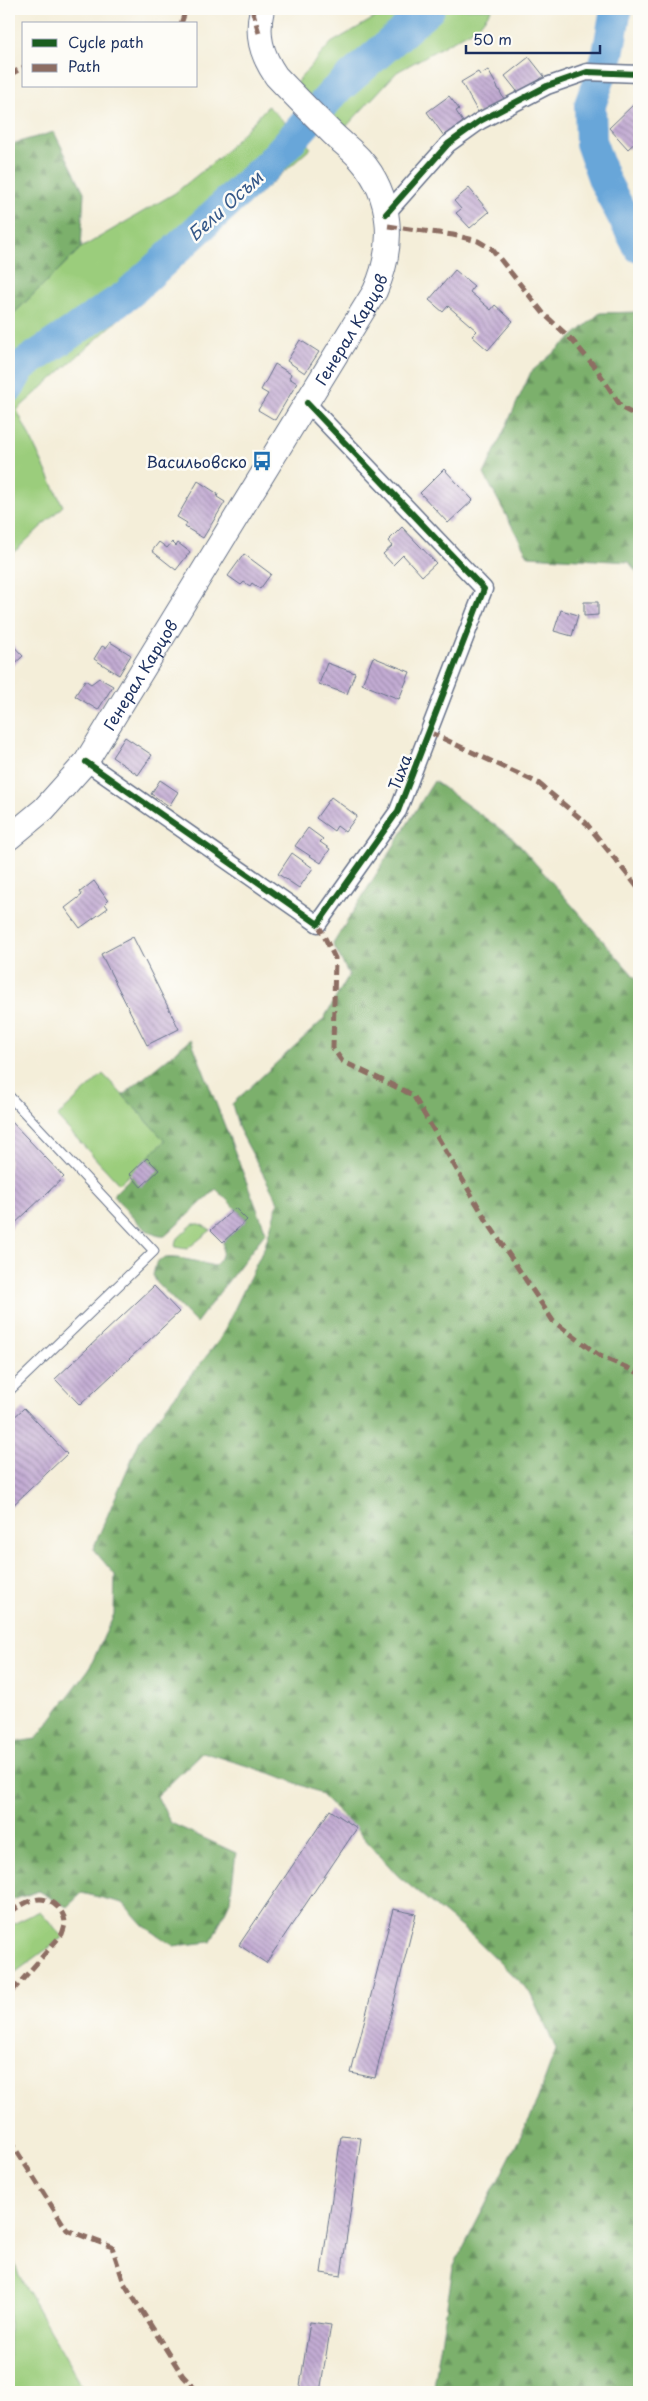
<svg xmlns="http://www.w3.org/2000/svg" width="648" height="2401" viewBox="0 0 648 2401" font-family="'Playpen Sans',sans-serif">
  <defs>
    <pattern id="forest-firs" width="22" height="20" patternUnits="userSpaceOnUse" patternTransform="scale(1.25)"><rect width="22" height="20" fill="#7cb06c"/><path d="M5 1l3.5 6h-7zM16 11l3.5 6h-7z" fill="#65905c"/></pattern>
    <pattern id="building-back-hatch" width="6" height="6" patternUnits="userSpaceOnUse" patternTransform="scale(1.25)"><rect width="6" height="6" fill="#c3acd3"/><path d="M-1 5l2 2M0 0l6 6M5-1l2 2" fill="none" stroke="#9e8cae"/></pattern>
  </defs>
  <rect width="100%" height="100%" fill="#fdfcf7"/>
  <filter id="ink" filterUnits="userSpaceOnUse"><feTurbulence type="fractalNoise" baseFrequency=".02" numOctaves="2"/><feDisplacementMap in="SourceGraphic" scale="10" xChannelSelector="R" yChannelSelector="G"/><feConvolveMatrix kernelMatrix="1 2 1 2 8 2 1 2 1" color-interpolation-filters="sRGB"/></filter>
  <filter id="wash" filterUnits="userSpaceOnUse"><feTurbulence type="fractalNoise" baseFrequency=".0096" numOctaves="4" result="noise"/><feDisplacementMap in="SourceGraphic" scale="20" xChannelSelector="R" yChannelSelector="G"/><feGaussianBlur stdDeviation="1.12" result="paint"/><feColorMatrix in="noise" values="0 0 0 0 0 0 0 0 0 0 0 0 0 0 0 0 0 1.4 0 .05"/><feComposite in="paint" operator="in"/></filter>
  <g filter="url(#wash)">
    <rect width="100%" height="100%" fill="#f4eed9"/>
    <path fill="#9bcd7c" stroke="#5b7e6d" d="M 390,9 L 492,9 L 478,27 L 397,72 L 344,129 L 296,83 L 331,43 Z
      M 268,106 L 311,148 L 17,410 L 63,506 L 9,557 L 9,318 L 81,248 L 175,193 L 221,156 Z
      M 103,1074 L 166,1141 L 119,1184 L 57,1117 Z
      M 193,1224 L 200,1224 L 211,1230 L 187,1249 L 175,1247 L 176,1240 Z
      M 40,1911 L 63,1937 L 9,1977 L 9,1926 Z
      M 9,2243 L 19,2276 L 85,2392 L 9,2392 Z"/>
    <path fill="url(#forest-firs)" stroke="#4c7065" d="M 54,132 L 84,192 L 81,248 L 9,318 L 9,149 L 15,143 Z
      M 639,312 L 639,575 L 629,562 L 528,556 L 484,474 L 531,372 L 600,313 Z
      M 434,781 L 514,839 L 639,982 L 639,2392 L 433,2392 L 453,2268 L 532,2114 L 556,2049 L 530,1992 L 472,1936 L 398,1876 L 356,1829 L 318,1792 L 276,1775 L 203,1752 L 157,1796 L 171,1823 L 236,1853 L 230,1901 L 211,1942 L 174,1946 L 144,1926 L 123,1903 L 82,1893 L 67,1907 L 39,1891 L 9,1901 L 9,1743 L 36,1739 L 89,1669 L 114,1614 L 115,1575 L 93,1549 L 140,1440 L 220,1339 L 265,1246 L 278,1202 L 239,1129 L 232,1104 L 323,1020 L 349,975 L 333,944 Z
      M 191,1039 L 266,1232 L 196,1323 L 157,1283 L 153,1275 C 154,1272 155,1266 156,1263 C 164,1251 201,1263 214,1266 C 223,1259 223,1253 223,1242 L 247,1220 L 216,1189 L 165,1236 C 147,1239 125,1208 113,1195 L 132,1176 L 141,1186 L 158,1170 L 147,1158 L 165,1141 L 123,1095 Z"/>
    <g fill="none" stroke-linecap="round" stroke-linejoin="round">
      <path stroke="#67a6d9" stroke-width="32" d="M 616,9 L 608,54 L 590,105 L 591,143 L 604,180 L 639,247
        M 9,387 L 20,367 L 127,295 L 270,163 L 334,92 L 429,9"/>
    </g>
    <g id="blocks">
      <path fill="url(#building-back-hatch)" d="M 529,57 L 544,76 L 520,95 L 505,76 Z
        M 488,70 L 504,99 L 479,114 L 461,82 L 478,72 L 480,75 Z
        M 449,96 L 459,109 L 456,111 L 463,122 L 444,136 L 427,112 Z
        M 634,104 L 639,109 L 639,139 L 628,149 L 609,128 Z
        M 469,188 L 489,212 L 470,228 L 456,213 L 461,209 L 454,201 Z
        M 455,270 L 474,286 L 470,292 L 491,310 L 495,305 L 513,321 L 488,350 L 472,336 L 477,331 L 448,306 L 443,312 L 429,300 Z
        M 300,340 L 319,352 L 305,373 L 287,361 Z
        M 275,364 L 291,374 L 289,378 L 297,383 L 275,420 L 258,410 L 268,394 L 261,390 Z
        M 444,469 L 473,500 L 448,523 L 420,493 Z
        M 198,481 L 218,494 L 217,497 L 225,502 L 203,538 L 185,527 L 187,523 L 177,517 Z
        M 402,527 L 436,563 L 422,576 L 403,555 L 393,565 L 383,554 L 392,546 L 388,541 Z
        M 159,542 L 167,548 L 172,542 L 176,546 L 178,543 L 190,552 L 176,570 L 152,551 Z
        M 244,554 L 271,574 L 260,589 L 252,583 L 250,586 L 244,582 L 241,585 L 228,576 Z
        M 584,602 L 598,602 L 598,615 L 584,616 Z
        M 561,610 L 578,615 L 572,636 L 554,631 Z
        M 9,641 L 23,656 L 9,669 Z
        M 110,642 L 131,655 L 119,675 L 94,659 L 102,646 L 106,648 Z
        M 373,657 L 410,672 L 399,699 L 362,684 Z
        M 327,663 L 355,673 L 347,694 L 319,684 Z
        M 99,678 L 113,686 L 98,710 L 75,696 L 85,680 L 91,684 Z
        M 125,737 L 152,755 L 138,775 L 112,757 Z
        M 160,780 L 178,792 L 169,806 L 151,794 Z
        M 331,797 L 357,816 L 345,832 L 337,826 L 334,831 L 316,818 Z
        M 308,828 L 323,839 L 320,842 L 330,849 L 321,863 L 295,846 Z
        M 292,853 L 313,868 L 299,888 L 278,874 Z
        M 94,881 L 108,901 L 105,904 L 108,908 L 80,928 L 65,908 L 82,895 L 80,892 Z
        M 133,937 L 179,1029 L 147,1045 L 101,954 Z
        M 9,1119 L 64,1177 L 9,1229 Z
        M 147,1158 L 159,1170 L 141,1187 L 130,1174 Z
        M 235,1208 L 247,1220 L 223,1242 L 211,1230 Z
        M 154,1286 L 179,1312 L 80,1405 L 55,1379 Z
        M 24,1408 L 67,1454 L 9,1509 L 9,1422 Z
        M 330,1810 L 357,1828 L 266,1963 L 239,1945 Z
        M 393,1909 L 416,1914 L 375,2078 L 351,2073 Z
        M 341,2136 L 361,2138 L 341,2276 L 321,2273 Z
        M 310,2322 L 331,2325 L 320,2392 L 299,2392 Z"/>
    </g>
  </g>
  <g filter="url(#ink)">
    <use href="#blocks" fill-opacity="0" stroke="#677289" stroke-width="1"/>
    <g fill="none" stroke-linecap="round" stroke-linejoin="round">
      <defs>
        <path id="lane" d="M 9,1096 L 154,1251 L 9,1391"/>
        <path id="street" d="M 386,214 L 448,144 L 480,121 L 547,86 L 587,72 L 639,74
          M 86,762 L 318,924 L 398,811 L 484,589 L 307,403"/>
        <g id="secondary">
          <path id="s1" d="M 9,838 L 44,809 L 86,762 L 375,291 C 395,247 393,196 360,159 C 352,150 341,142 332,133 C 313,114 294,95 276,76 C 261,54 256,35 262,9"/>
        </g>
      </defs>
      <use href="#lane" stroke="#677289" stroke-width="11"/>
      <use href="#street" stroke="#677289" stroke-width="19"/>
      <use href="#secondary" stroke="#677289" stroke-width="26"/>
      <use href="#lane" stroke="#fff" stroke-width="9"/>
      <use href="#street" stroke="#fff" stroke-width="16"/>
      <use href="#secondary" stroke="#fff" stroke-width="24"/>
      <path stroke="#8d6e63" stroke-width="5" stroke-dasharray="10 5" stroke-linecap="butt" d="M 252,9 L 259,33
        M 181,24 L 186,9
        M 9,75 L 24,67
        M 388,226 L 453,235 L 478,241 L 492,249 L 544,314 L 572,340 L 596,368 L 622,408 L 639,417
        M 429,732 L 538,783 L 586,823 L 639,889
        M 318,924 L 335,958 L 333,1048 L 342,1061 L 413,1095 L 488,1223 L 553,1321 L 600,1356 L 639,1373
        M 9,1912 C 17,1908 25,1902 34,1900 C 47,1895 64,1908 65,1922 C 65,1926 63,1931 62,1934 L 9,1995
        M 9,2139 L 67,2230 L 112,2247 L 124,2283 L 183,2376 L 198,2392"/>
      <defs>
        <path id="cycleway" d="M 386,214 L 448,144 L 480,121 L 547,86 L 587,72 L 639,74
          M 86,762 L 318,924 L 398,811 L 484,589 L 307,403"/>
      </defs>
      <use href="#cycleway" stroke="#fdfcf7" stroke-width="9"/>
      <use href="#cycleway" stroke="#1b5e20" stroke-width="6"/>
    </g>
  </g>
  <defs>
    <symbol id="bus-bare" viewBox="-9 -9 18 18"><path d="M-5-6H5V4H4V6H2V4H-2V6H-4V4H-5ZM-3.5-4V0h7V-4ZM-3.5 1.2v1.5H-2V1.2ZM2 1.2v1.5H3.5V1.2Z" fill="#1f6fb2" stroke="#fdfcf7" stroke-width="2.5" paint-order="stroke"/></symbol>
  </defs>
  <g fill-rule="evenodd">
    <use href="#bus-bare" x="248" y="447" width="28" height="28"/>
  </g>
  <g text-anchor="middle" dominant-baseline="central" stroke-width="5" stroke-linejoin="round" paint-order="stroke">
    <g font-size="16" fill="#1b2f5e" stroke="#fdfcf7">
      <text stroke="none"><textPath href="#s1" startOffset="616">Генерал Карцов</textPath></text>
      <text stroke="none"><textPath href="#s1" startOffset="211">Генерал Карцов</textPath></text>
      <text transform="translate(399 772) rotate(-69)">Тиха</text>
    </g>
    <g font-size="16" fill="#1b2f5e" stroke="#fdfcf7" text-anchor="end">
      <text x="247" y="461">Васильовско</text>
    </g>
    <g font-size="18" font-style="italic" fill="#365989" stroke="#fdfcf7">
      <text transform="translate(225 205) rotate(-42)">Бели Осъм</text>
    </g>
  </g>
  <rect width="648" height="2401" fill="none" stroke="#fdfcf7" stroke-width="30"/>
  <rect x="22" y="22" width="175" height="65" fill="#fdfcf7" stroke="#a3aaba"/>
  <rect x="32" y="39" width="25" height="8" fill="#1b5e20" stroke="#a3aaba"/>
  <text x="68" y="48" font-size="15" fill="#1b2f5e">Cycle path</text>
  <rect x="32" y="64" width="25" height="8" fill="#8d6e63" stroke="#a3aaba"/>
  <text x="68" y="72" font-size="15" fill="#1b2f5e">Path</text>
  <path d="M466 45v8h134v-8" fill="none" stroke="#1b2f5e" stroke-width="2.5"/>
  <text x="473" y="45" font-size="15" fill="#1b2f5e" stroke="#fdfcf7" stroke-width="4" paint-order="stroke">50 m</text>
</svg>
